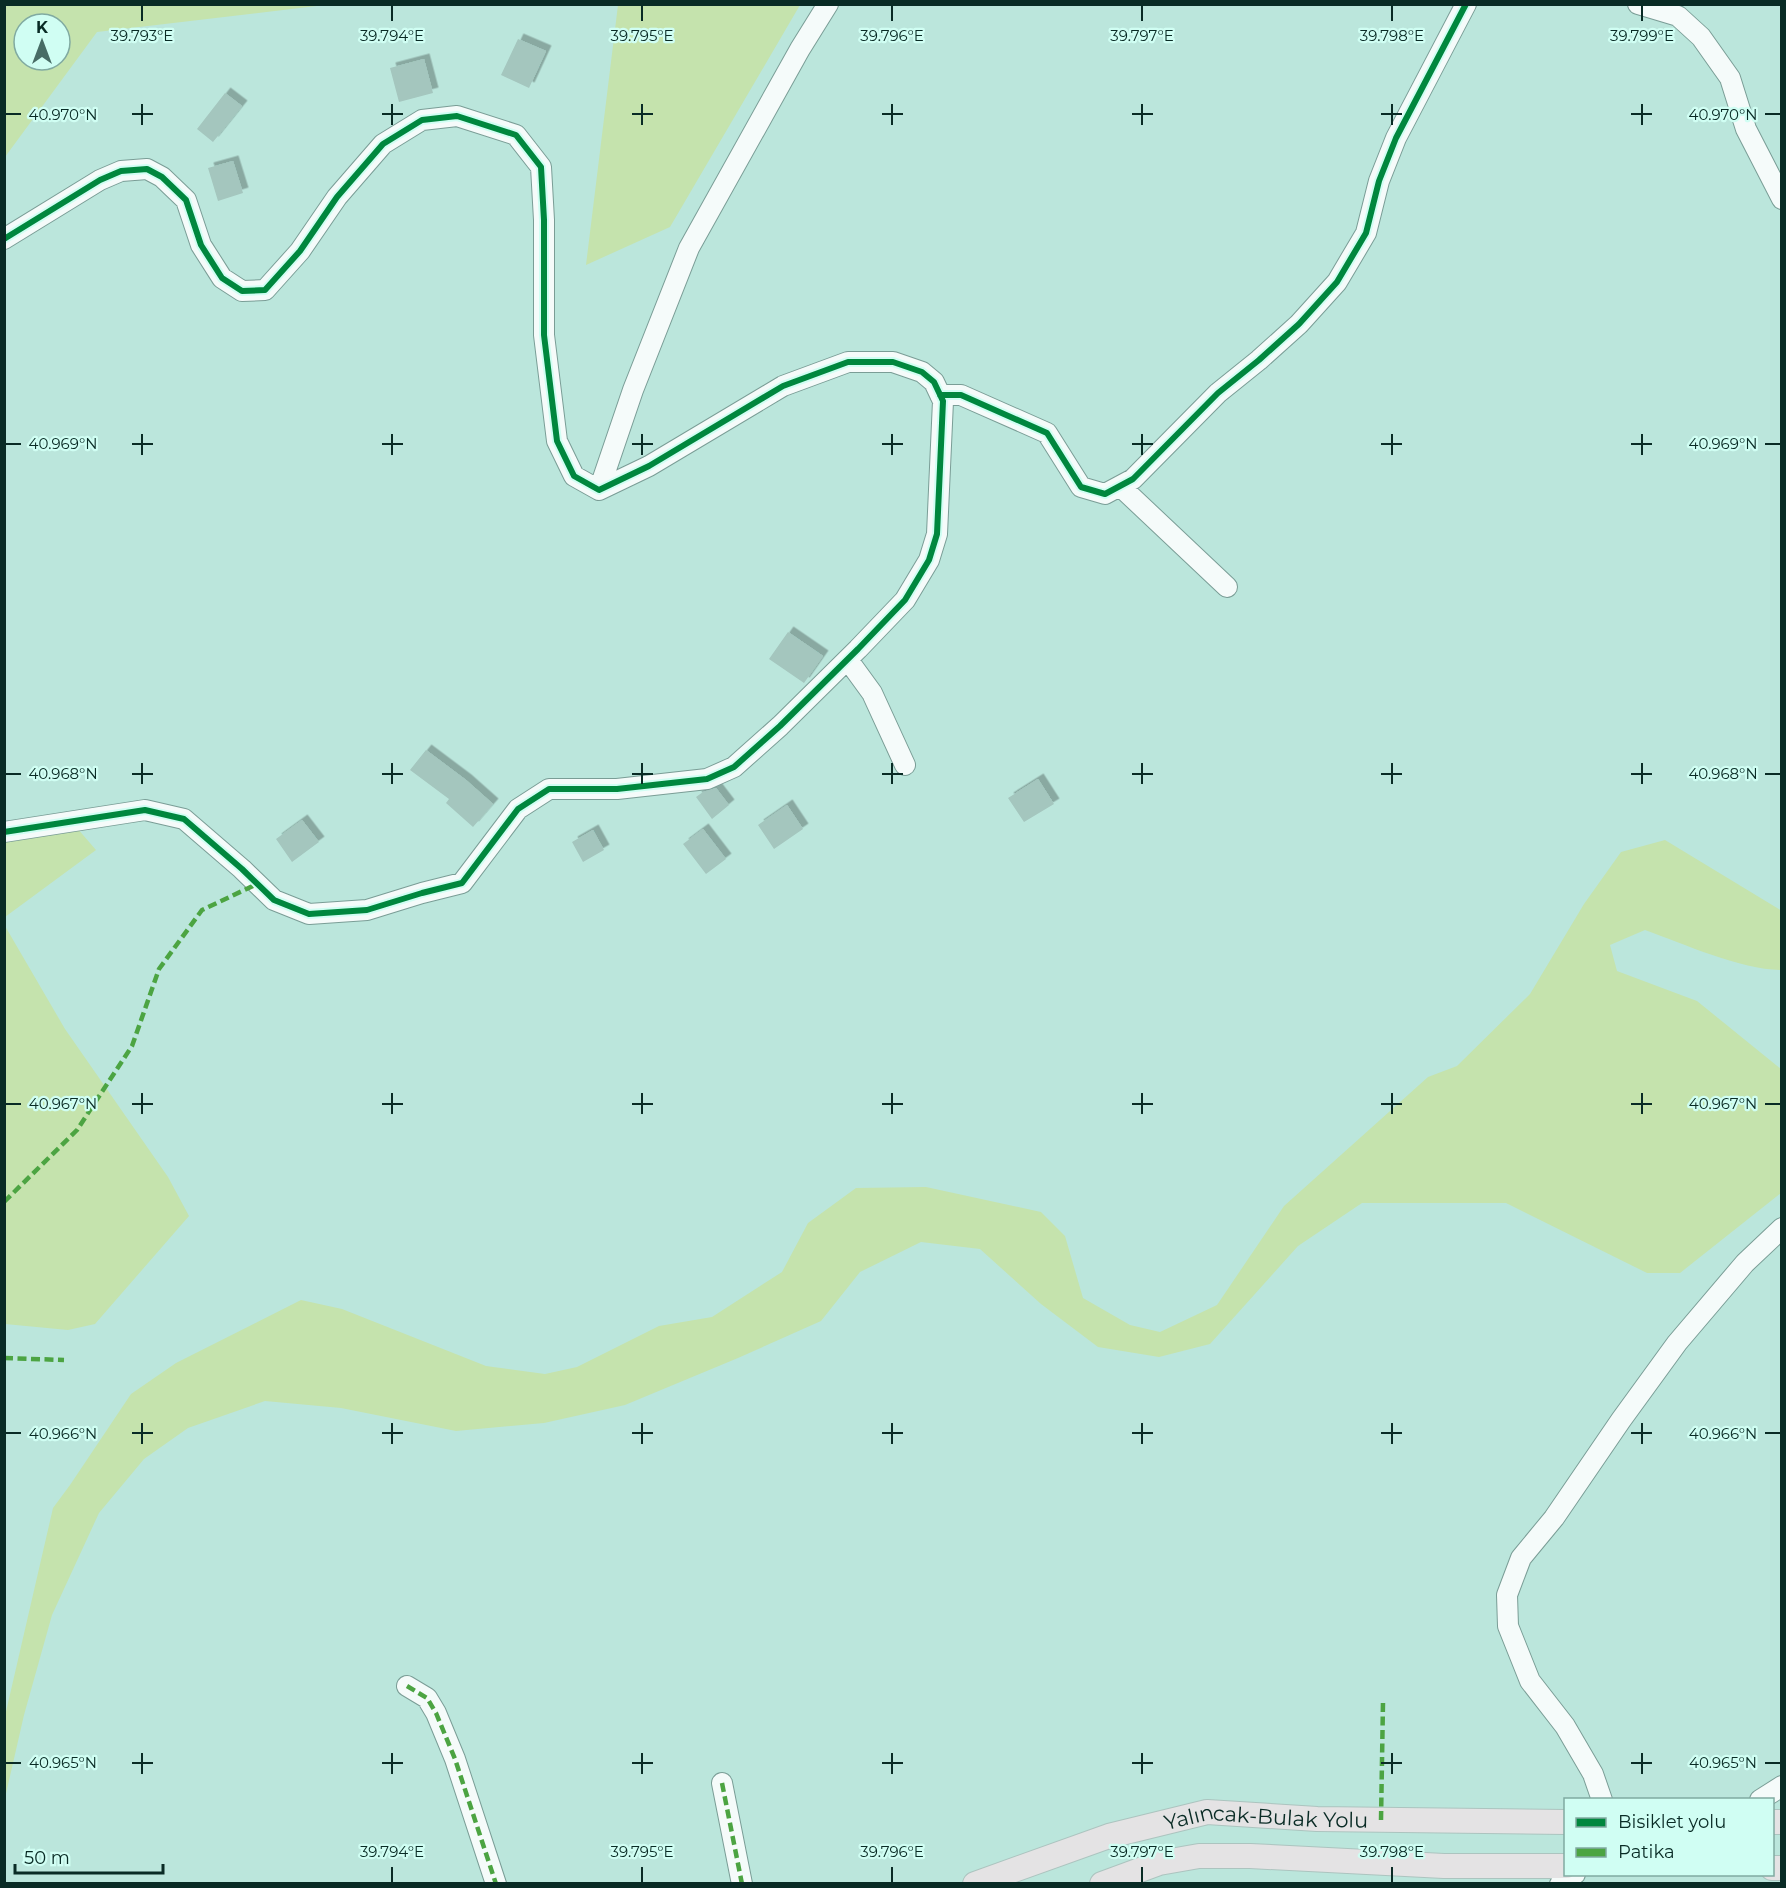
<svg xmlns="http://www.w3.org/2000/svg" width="1786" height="1888" viewBox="0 0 1786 1888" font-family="Montserrat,sans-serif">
  <defs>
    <filter id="shadow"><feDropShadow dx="5.5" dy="-5.5" stdDeviation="0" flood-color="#0004"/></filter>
  </defs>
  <rect width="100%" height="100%" fill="#bbe6dc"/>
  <path fill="#c5e3ad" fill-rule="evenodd" d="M 5,4 L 325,4 L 325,5 L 97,32 L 5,157 ZM 24,24 L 60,24 L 60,60 L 24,60 Z
    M 618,5 L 800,5 L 670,227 L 586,265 Z
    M 77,828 L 96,850 L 5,917 L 5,842 Z
    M 1665,840 L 1782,911 L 1781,970 C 1742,970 1684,944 1645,930 L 1610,945 L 1617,971 L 1697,1001 L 1781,1069 L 1781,1193 L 1680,1273 L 1647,1273 L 1506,1203 L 1362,1203 L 1298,1246 L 1210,1344 L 1159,1357 L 1098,1347 L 1041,1304 L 980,1249 L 921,1242 L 860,1272 L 821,1321 L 738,1358 L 625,1405 L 544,1423 L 456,1431 L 341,1408 L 265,1401 L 188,1428 L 144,1459 L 99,1513 L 52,1615 L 24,1715 L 5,1798 L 5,1716 L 53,1508 L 70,1485 L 131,1394 L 176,1363 L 301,1300 L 342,1309 L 486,1366 L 545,1374 L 577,1367 L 659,1326 L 712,1317 L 782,1272 L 808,1223 L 856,1188 L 926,1187 L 1041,1212 L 1065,1236 L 1083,1298 L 1130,1325 L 1160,1332 L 1217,1305 L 1284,1206 L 1428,1077 L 1457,1066 L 1530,994 L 1584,904 L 1621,852 Z
    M 5,926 L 65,1029 L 168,1177 L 189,1216 L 95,1324 L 68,1330 L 5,1324 Z"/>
  <path fill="#a4c6be" filter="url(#shadow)" d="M 518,39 L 546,51 L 529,88 L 501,75 Z
    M 424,59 L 433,93 L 399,102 L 390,68 Z
    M 225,93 L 242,106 L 213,142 L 197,129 Z
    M 233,161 L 243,193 L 218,201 L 208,168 Z
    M 788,632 L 823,656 L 804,683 L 769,659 Z
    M 426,750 L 466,780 L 493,804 L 473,827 L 446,803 L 449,799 L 410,770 Z
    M 1038,779 L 1054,804 L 1024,822 L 1008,798 Z
    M 716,788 L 729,805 L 712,819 L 696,797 L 703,792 Z
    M 787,805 L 803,829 L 774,849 L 758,825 Z
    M 302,820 L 319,842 L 292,862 L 276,839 Z
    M 703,829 L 726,859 L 706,874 L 683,844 Z
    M 593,830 L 604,850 L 583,862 L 572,842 Z"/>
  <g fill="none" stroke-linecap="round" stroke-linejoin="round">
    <defs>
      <path id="minor" d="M 1638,4 L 1678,16 L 1701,37 L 1730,78 L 1746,129 L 1782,199
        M 4,239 L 100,180 L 121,171 L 147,169 L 162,177 L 186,200 L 201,245 L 222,278 L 242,291 L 265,290 L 300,251 L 337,197 L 383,144 L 422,120 L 457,116 L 516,135 L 541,167 L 544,220 L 544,335 L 557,441 L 574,476 L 599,490 L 649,466 L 783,386 L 848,362 L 893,362 L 922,372 L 934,382 L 943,401 L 937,534 L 929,560 L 905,600 L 858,649 L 780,726 L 734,767 L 707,779 L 617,789 L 549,789 L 518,809 L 462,883 L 422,893 L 367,910 L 309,914 L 274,900 L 242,869 L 184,819 L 145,810 L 4,832
        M 940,395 L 961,395 L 1047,433 L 1081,487 L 1105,494 L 1133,479 L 1218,393 L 1259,360 L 1299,324 L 1337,282 L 1366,233 L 1379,181 L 1396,138 L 1466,4
        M 1120,486 L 1227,587
        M 599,490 L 633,390 L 689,248 L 800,49 L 828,4
        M 848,660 L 872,693 L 905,765
        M 407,1686 L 427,1698 L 436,1713 L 455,1759 L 496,1884
        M 722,1783 L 742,1884
        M 1602,1800 L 1593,1774 L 1565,1726 L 1530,1681 L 1508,1626 L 1507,1595 L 1521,1558 L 1554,1518 L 1621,1420 L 1677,1343 L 1745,1263 L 1782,1228
        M 1760,1800 L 1782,1786
        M 1560,1884 L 1575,1874"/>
      <g id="major">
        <path d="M 1772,1822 L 1782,1822"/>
        <path d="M 1772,1868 L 1782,1868"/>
        <path id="s1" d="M 975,1884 L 1109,1836 L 1207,1812 L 1317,1819 L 1566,1822"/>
        <path d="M 1102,1884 L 1159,1863 L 1199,1856 L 1250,1856 L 1444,1866 L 1566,1866"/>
      </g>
    </defs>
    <use href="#minor" stroke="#7a9d96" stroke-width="22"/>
    <use href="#major" stroke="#acc4bf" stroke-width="26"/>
    <use href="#minor" stroke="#f5fbfa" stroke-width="20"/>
    <use href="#major" stroke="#e4e3e4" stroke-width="24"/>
    <path stroke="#4ca442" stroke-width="4.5" stroke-dasharray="9 4.5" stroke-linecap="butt" d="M 4,1202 L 77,1130 L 132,1046 L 159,969 L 202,910 L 257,884
      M 4,1358 L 64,1360
      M 407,1686 L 427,1698 L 436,1713 L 455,1759 L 496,1884
      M 722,1783 L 742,1884
      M 1381,1820 L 1383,1702"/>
    <defs>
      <path id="cycleway" d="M 4,239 L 100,180 L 121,171 L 147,169 L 162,177 L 186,200 L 201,245 L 222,278 L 242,291 L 265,290 L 300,251 L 337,197 L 383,144 L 422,120 L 457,116 L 516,135 L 541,167 L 544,220 L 544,335 L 557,441 L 574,476 L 599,490 L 649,466 L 783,386 L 848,362 L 893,362 L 922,372 L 934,382 L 943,401 L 937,534 L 929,560 L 905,600 L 858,649 L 780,726 L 734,767 L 707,779 L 617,789 L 549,789 L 518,809 L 462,883 L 422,893 L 367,910 L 309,914 L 274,900 L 242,869 L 184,819 L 145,810 L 4,832
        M 940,395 L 961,395 L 1047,433 L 1081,487 L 1105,494 L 1133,479 L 1218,393 L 1259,360 L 1299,324 L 1337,282 L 1366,233 L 1379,181 L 1396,138 L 1466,4"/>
    </defs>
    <use href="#cycleway" stroke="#d0fef3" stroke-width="10"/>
    <use href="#cycleway" stroke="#00873e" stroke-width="6"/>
  </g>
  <path fill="none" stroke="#092b25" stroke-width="2" d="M 142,6 L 142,21M 392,6 L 392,21M 642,6 L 642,21M 892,6 L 892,21M 1142,6 L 1142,21M 1392,6 L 1392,21M 1642,6 L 1642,21M 142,104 L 142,125M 392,104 L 392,125M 642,104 L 642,125M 892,104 L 892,125M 1142,104 L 1142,125M 1392,104 L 1392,125M 1642,104 L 1642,125M 6,114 L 21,114M 132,114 L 153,114M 382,114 L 403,114M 632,114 L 653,114M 882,114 L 903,114M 1132,114 L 1153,114M 1381,114 L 1402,114M 1631,114 L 1652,114M 1765,114 L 1780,114M 142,434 L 142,455M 392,434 L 392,455M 642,434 L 642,455M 892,434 L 892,455M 1142,434 L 1142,455M 1392,434 L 1392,455M 1642,434 L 1642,455M 6,444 L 21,444M 132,444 L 153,444M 382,444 L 403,444M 632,444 L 653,444M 882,444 L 903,444M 1132,444 L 1153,444M 1381,444 L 1402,444M 1631,444 L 1652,444M 1765,444 L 1780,444M 142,763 L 142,784M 392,763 L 392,784M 642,763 L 642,784M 892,763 L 892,784M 1142,763 L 1142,784M 1392,763 L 1392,784M 1642,763 L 1642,784M 6,774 L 21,774M 132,774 L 153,774M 382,774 L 403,774M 632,774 L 653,774M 882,774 L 903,774M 1132,774 L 1153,774M 1381,774 L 1402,774M 1631,774 L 1652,774M 1765,774 L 1780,774M 142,1093 L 142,1114M 392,1093 L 392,1114M 642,1093 L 642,1114M 892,1093 L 892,1114M 1142,1093 L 1142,1114M 1392,1093 L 1392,1114M 1642,1093 L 1642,1114M 6,1104 L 21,1104M 132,1104 L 153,1104M 382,1104 L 403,1104M 632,1104 L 653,1104M 882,1104 L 903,1104M 1132,1104 L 1153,1104M 1381,1104 L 1402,1104M 1631,1104 L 1652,1104M 1765,1104 L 1780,1104M 142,1423 L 142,1444M 392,1423 L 392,1444M 642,1423 L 642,1444M 892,1423 L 892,1444M 1142,1423 L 1142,1444M 1392,1423 L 1392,1444M 1642,1423 L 1642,1444M 6,1433 L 21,1433M 132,1433 L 153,1433M 382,1433 L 403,1433M 632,1433 L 653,1433M 882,1433 L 903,1433M 1132,1433 L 1153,1433M 1381,1433 L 1402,1433M 1631,1433 L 1652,1433M 1765,1433 L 1780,1433M 142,1753 L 142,1774M 392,1753 L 392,1774M 642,1753 L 642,1774M 892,1753 L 892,1774M 1142,1753 L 1142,1774M 1392,1753 L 1392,1774M 1642,1753 L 1642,1774M 6,1763 L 21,1763M 132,1763 L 153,1763M 382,1763 L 403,1763M 632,1763 L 653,1763M 882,1763 L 903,1763M 1132,1763 L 1153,1763M 1381,1763 L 1402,1763M 1631,1763 L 1652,1763M 1765,1763 L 1780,1763M 392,1867 L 392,1882M 642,1867 L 642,1882M 892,1867 L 892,1882M 1142,1867 L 1142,1882M 1392,1867 L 1392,1882"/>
  <g text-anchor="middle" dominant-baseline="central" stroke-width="4.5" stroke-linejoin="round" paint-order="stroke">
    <g font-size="21" fill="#092b25" stroke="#d0fef3">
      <text stroke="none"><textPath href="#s1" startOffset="302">Yalıncak-Bulak Yolu</textPath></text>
    </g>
  </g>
  <g font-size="15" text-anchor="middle" fill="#092b25" stroke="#d0fef3" stroke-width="4.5" stroke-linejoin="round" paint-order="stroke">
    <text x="142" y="41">39.793°E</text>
    <text x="392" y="41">39.794°E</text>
    <text x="642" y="41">39.795°E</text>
    <text x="892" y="41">39.796°E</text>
    <text x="1142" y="41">39.797°E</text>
    <text x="1392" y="41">39.798°E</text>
    <text x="1642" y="41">39.799°E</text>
    <text x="63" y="120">40.970°N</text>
    <text x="1723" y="120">40.970°N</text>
    <text x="63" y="449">40.969°N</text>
    <text x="1723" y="449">40.969°N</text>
    <text x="63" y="779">40.968°N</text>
    <text x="1723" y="779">40.968°N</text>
    <text x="63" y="1109">40.967°N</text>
    <text x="1723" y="1109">40.967°N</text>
    <text x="63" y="1439">40.966°N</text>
    <text x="1723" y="1439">40.966°N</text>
    <text x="63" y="1768">40.965°N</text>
    <text x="1723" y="1768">40.965°N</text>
    <text x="392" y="1857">39.794°E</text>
    <text x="642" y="1857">39.795°E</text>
    <text x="892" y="1857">39.796°E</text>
    <text x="1142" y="1857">39.797°E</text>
    <text x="1392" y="1857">39.798°E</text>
  </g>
  <rect width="1786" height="1888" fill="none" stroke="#092b25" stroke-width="12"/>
  <rect x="1564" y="1798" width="210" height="78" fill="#d0fef3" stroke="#80aaa1" stroke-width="1.5"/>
  <rect x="1576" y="1818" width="30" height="9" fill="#00873e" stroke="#80aaa1" stroke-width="1.5"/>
  <text x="1618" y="1828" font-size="18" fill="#092b25">Bisiklet yolu</text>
  <rect x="1576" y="1848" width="30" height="9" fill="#4ca442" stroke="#80aaa1" stroke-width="1.5"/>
  <text x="1618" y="1858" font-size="18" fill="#092b25">Patika</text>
  <g transform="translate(42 42)"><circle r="28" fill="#d0fef3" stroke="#80aaa1" stroke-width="1.5"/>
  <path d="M0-4.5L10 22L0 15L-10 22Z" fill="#476c65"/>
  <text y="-9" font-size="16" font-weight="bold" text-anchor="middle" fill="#092b25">K</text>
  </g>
  <path d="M15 1864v9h148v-9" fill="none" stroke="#092b25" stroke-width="3"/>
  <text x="24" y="1864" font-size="18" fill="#092b25" stroke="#d0fef3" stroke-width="4.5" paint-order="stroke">50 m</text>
</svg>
